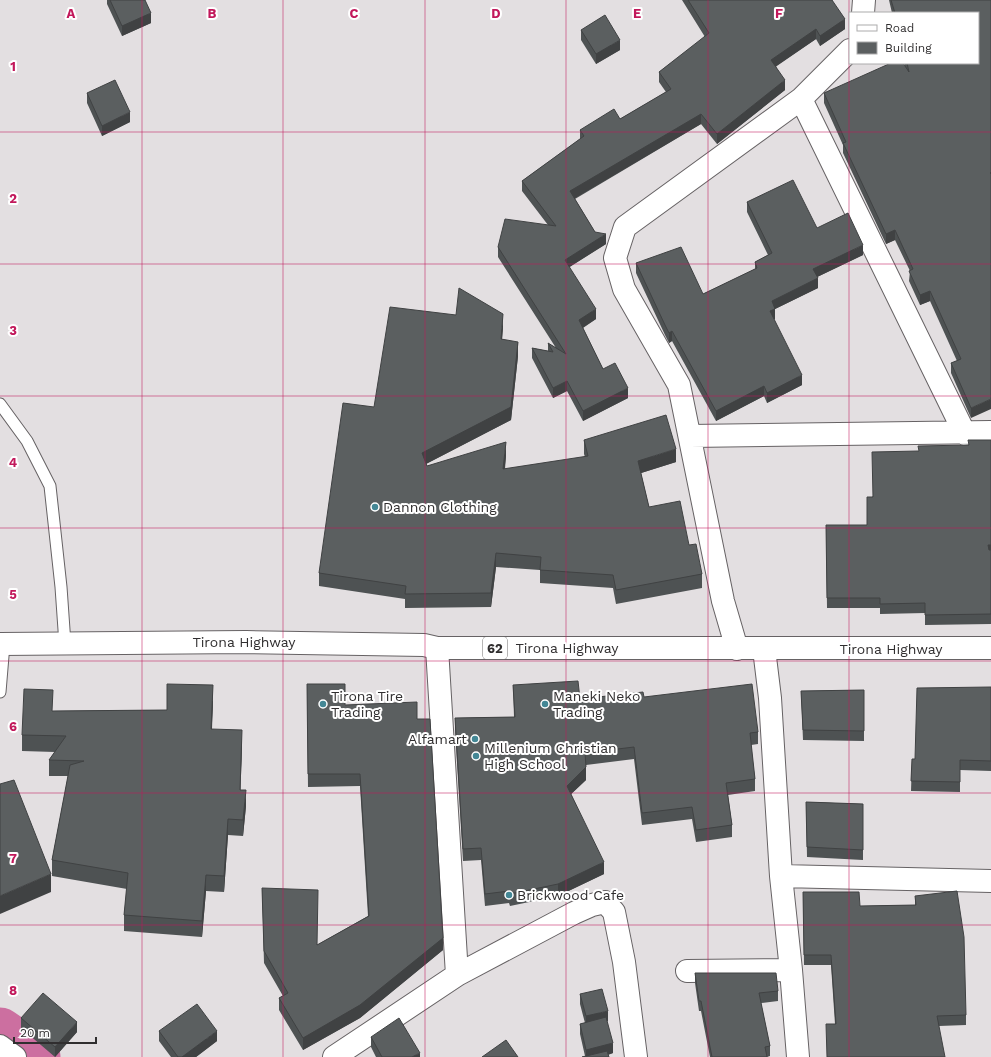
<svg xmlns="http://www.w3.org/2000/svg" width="991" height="1057" viewBox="0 0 991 1057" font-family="'Work Sans',sans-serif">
  <rect width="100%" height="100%" fill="#e3dfe1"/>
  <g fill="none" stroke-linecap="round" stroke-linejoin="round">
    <path stroke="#cc6fa0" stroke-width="49" d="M 0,1032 L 36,1057"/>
    <defs>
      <path id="service" d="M 0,404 L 27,441 L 50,486 L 61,587 L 65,644
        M 0,692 L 4,644"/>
      <path id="minor" d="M 863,13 L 864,0
        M 801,99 L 965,434
        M 690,436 L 991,432
        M 437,648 L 457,975
        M 737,649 L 723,601 L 679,385 L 624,289 L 615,258 L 625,227 L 801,99 L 850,50
        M 764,649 L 770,698 L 781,876 L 791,970
        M 781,876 L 991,881
        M 687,971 L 791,970 L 798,1057
        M 0,1046 L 15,1057
        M 334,1057 L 457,975 L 574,913 L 592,905 L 605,902 L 614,912 L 624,962 L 636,1057"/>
      <path id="primary" d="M 0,644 L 246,642 L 424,645 L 437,648 L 991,648"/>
    </defs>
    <use href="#service" stroke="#666264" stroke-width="13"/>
    <use href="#minor" stroke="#666264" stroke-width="24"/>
    <use href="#primary" stroke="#666264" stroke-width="24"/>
    <use href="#service" stroke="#fff" stroke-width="11"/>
    <use href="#minor" stroke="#fff" stroke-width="22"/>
    <use href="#primary" stroke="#fff" stroke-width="22"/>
  </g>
  <path fill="#4e5253" d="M 107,0 L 145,0 L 151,23 L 122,36 L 107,4 Z
    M 682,0 L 832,0 L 845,29 L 820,46 L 816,39 L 776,66 L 785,90 L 717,144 L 701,124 L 575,199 L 595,232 L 606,244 L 569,267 L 596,319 L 583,328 L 603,369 L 628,398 L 583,421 L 567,391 L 553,398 L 532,358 L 532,348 L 548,351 L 548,343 L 556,348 L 498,257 L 498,247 L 548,225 L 522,191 L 522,181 L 580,139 L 580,130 L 620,119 L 666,92 L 659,82 L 659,72 L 705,37 Z
    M 889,0 L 991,0 L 971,418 L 951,373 L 951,363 L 957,361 L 930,301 L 920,305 L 909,281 L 910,271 L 895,240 L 886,244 L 843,153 L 843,145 L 824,103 L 824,93 L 905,66 L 904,63 L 978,63 L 978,13 L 892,13 Z
    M 581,30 L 620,50 L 596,64 L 581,40 Z
    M 87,93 L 130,122 L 102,136 L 87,103 Z
    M 747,202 L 817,228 L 863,255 L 817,277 L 818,288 L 775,309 L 775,319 L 774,319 L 802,385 L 767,403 L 764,396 L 716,421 L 672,341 L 669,343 L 665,335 L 636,273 L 636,263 L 703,294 L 755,269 L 755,262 L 768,255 L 747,212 Z
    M 503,327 L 502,339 L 518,356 L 511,420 L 426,464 L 427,466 L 506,456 L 505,469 L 585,457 L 584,454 L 584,440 L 676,462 L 641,473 L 649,507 L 689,545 L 702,574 L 702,588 L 616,604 L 613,588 L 540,583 L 540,570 L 496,567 L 491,607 L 405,608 L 405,599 L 319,586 L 319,573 Z
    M 991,440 L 991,624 L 925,625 L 925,613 L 880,614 L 880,608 L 827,608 L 826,525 L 867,525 L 872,497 L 919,451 L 968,445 Z
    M 307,684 L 345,705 L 417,719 L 443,950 L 360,1018 L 303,1050 L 279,1010 L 279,998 L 283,996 L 264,963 L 262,888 L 317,945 L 368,916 L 360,786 L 308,787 Z
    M 513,685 L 580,699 L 644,697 L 758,732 L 758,744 L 751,745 L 755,779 L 755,791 L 728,795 L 732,825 L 732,837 L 696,842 L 692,819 L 642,825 L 634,759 L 586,765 L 586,780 L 571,794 L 604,874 L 558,896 L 510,906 L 509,903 L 485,906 L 481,860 L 463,861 L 455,730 L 455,718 L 514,717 Z
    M 991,687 L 991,771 L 960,770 L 960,792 L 911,791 L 912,759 L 915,759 Z
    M 864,690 L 864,741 L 803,740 L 801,691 Z
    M 213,701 L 212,729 L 242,746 L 240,790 L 246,806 L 243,836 L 228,835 L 224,892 L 206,891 L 202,937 L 124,931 L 124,915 L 127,889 L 52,876 L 52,860 L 68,776 L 49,776 L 49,760 L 55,752 L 22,751 L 22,735 L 53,711 L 167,710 Z
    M 806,802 L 863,804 L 863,860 L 807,857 Z
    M 803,892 L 860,906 L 915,905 L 915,896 L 966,1015 L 966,1025 L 939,1026 L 835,1024 L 831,965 L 804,965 Z
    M 695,973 L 778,991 L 778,1001 L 761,1003 L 770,1046 L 770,1056 L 767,1057 L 710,1057 L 701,1011 L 699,1011 L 695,983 Z
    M 580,994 L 608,1021 L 607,1021 L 613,1053 L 608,1055 L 585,1056 L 580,1034 L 580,1024 L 585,1023 L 580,1004 Z
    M 21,1018 L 77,1032 L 55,1057 L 21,1028 Z
    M 159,1031 L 217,1041 L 196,1057 L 171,1057 L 159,1041 Z
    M 371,1037 L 420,1057 L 376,1057 L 371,1047 Z"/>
  <path fill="#404243" d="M 151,13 L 151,23 L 122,36 L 122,26 Z
    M 845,19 L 845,29 L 820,46 L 820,36 Z
    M 816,29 L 816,39 L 771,70 L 771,60 Z
    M 620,40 L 620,50 L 596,64 L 596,54 Z
    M 785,80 L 785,90 L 717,144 L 717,134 Z
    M 130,112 L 130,122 L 102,136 L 102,126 Z
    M 701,114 L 701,124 L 570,201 L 570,191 Z
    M 895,230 L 895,240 L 886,244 L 886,234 Z
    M 606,234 L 606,244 L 565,270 L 565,260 Z
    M 863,245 L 863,255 L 813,279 L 813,269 Z
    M 818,278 L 818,288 L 775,309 L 775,319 L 770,321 L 770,311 L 772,301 Z
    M 930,291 L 930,301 L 920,305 L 920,295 Z
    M 596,309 L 596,319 L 579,330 L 579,320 Z
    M 503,314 L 503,327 L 501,353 L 501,339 Z
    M 672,331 L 672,341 L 669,343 L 669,333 Z
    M 518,342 L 518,356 L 511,420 L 422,466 L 422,453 Z
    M 802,375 L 802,385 L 767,403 L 767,393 Z
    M 567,381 L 567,391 L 553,398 L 553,388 Z
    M 764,386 L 764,396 L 716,421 L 716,411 Z
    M 628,388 L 628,398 L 583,421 L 583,411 Z
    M 991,399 L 991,409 L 971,418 L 971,408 Z
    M 506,442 L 506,456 L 503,482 L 503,469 Z
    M 676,449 L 676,462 L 638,474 L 638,461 Z
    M 988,545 L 991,545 L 991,555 L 988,555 Z
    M 496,553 L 496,567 L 491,607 L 491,593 Z
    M 213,685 L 213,701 L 211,745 L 211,729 Z
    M 242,730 L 242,746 L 240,806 L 240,790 Z
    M 586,767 L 586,780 L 567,798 L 567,786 Z
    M 246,790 L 246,806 L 243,836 L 243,820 Z
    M 228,819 L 228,835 L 224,892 L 224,876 Z
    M 604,862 L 604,874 L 558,896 L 558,884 Z
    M 51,874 L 51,892 L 0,914 L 0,896 Z
    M 206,875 L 206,891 L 202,937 L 202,921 Z
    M 443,938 L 443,950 L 360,1018 L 303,1050 L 303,1038 Z
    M 608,1011 L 608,1021 L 586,1026 L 586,1016 Z
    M 77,1022 L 77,1032 L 55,1057 L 55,1047 Z
    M 217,1031 L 217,1041 L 196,1057 L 182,1057 Z
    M 613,1043 L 613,1053 L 599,1057 L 586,1057 L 586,1050 Z
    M 420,1053 L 420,1057 L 412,1057 Z"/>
  <path fill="#5b5f60" stroke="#404243" d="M 110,0 L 145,0 L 151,13 L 122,26 Z
    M 688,0 L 832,0 L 845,19 L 820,36 L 816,29 L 771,60 L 785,80 L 717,134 L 701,114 L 570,191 L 595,232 L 606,234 L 565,260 L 596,309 L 579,320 L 603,369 L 615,363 L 628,388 L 583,411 L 567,381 L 553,388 L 532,348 L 553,352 L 548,343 L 566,354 L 498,247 L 505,219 L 556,226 L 522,181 L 584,136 L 580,130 L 614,109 L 620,119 L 671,89 L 659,72 L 709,33 Z
    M 891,0 L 991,0 L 991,172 L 990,173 L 991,174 L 991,399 L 971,408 L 951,363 L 961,359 L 930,291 L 920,295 L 909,271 L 913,269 L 895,230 L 886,234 L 843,143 L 846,142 L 824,93 L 891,63 L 903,63 L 909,72 L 907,63 L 978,63 L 978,13 L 895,13 Z
    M 605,15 L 620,40 L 596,54 L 581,30 Z
    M 115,80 L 130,112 L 102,126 L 87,93 Z
    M 793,180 L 817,228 L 848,213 L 863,245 L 813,269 L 818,278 L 772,301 L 775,309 L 770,311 L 802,375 L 767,393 L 764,386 L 716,411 L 672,331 L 669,333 L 665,325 L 636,263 L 681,247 L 703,294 L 757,268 L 755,262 L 772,253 L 747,202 Z
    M 459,288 L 503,314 L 501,339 L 518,342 L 511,407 L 422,453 L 427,466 L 506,442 L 503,469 L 588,456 L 584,440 L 666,415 L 676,449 L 638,461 L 649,507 L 680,501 L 689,545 L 696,544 L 702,574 L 616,590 L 613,575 L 540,570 L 541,557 L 496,553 L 491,593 L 405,594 L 406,586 L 319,573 L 343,403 L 374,407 L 390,307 L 456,315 Z
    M 968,440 L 991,440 L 991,545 L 988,545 L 989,550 L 991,550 L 991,614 L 925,615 L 925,603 L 880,604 L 880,598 L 827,598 L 826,525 L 867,525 L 867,497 L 873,497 L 872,452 L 919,451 L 918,446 L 969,445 Z
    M 578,681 L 580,699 L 643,692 L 644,697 L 752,684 L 758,732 L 750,733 L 755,779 L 726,783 L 732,825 L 696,830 L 692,807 L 642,813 L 634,747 L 585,753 L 586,767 L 567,786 L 604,862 L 558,884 L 510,894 L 509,891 L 485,894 L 481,848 L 463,849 L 455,718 L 515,717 L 513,685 Z
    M 167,684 L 213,685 L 211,729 L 242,730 L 240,790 L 246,790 L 243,820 L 228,819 L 224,876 L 206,875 L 202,921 L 124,915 L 128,873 L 52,860 L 70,765 L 84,761 L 49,760 L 66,736 L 22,735 L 24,689 L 53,690 L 52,711 L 167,710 Z
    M 307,684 L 345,684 L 345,705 L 417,702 L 417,719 L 430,719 L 443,938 L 360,1005 L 303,1038 L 279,998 L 288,993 L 264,951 L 262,888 L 318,890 L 317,945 L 369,916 L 360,774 L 308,774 Z
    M 991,687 L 991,761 L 960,760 L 960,782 L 911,781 L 912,759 L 915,759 L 917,688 Z
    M 864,690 L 864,731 L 803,730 L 801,691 Z
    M 14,780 L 51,874 L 0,896 L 0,784 Z
    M 806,802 L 863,804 L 863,850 L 807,847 Z
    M 957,891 L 964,937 L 966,1015 L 937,1016 L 945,1057 L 827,1057 L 826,1024 L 836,1024 L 831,955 L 804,955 L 803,892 L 859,892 L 860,906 L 916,905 L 915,896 Z
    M 695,973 L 776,973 L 778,991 L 759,993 L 770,1046 L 765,1047 L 767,1057 L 712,1057 L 701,1001 L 699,1001 Z
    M 602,989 L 608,1011 L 586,1016 L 580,994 Z
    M 43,993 L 77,1022 L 55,1047 L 21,1018 Z
    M 197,1004 L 217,1031 L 182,1057 L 178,1057 L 159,1031 Z
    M 606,1017 L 613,1043 L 586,1050 L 580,1024 Z
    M 399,1018 L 420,1053 L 412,1057 L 382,1057 L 371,1037 Z
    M 506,1040 L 518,1057 L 482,1057 Z
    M 607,1051 L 609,1057 L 582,1057 Z"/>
  <path fill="none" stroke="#c2185b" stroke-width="1" stroke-opacity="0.55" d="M 142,0 L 142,1057M 283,0 L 283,1057M 425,0 L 425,1057M 566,0 L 566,1057M 708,0 L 708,1057M 849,0 L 849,1057M 0,132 L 991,132M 0,264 L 991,264M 0,396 L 991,396M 0,528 L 991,528M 0,661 L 991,661M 0,793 L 991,793M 0,925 L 991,925"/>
  <g fill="#438795" stroke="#fff" stroke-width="1.5">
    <circle cx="375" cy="507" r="4"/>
    <circle cx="323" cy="704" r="4"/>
    <circle cx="545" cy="704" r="4"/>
    <circle cx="475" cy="739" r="4"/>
    <circle cx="476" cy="756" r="4"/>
    <circle cx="509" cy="895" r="4"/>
  </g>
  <g text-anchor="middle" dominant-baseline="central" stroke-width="4" stroke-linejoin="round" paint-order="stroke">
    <rect fill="#fff" stroke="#6e6d6d" stroke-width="1" x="483" y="637" width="24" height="22" rx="3"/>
    <g font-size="13" font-weight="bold" fill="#302e2f">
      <text x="495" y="648">62</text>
    </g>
    <g font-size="14" fill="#302e2f" stroke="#fff" text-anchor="start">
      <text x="383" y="507">Dannon Clothing</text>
      <text x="331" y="696">Tirona Tire<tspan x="331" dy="16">Trading</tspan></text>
      <text x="553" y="696">Maneki Neko<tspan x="553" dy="16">Trading</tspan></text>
      <text x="467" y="739" text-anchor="end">Alfamart</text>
      <text x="484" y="748">Millenium Christian<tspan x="484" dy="16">High School</tspan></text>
      <text x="517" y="895">Brickwood Cafe</text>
    </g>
    <g font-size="14" fill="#302e2f" stroke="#fff">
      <text x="244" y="642">Tirona Highway</text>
      <text x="567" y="648">Tirona Highway</text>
      <text x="891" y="649">Tirona Highway</text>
    </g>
  </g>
  <g font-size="13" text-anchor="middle" font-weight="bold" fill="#c2185b" stroke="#fff" stroke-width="4" stroke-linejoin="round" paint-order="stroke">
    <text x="71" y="18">A</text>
    <text x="212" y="18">B</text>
    <text x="354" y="18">C</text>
    <text x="496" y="18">D</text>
    <text x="637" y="18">E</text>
    <text x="779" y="18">F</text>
    <text x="13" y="71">1</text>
    <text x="13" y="203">2</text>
    <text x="13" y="335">3</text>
    <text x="13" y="467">4</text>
    <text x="13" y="599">5</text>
    <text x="13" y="731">6</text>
    <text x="13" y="863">7</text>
    <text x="13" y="995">8</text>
  </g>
  <rect x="849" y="12" width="130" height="52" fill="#ffffff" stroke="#acabac"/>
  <rect x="857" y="25" width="20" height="6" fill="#ffffff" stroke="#acabac"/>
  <text x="885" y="32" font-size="12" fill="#302e2f">Road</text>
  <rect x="857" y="42" width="20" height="12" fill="#5b5f60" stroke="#acabac"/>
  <text x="885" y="52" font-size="12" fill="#302e2f">Building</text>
  <path d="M14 1037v6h82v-6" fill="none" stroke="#302e2f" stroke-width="2"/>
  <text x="20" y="1037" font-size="12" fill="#302e2f" stroke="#ffffff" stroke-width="3" paint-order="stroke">20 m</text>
</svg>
